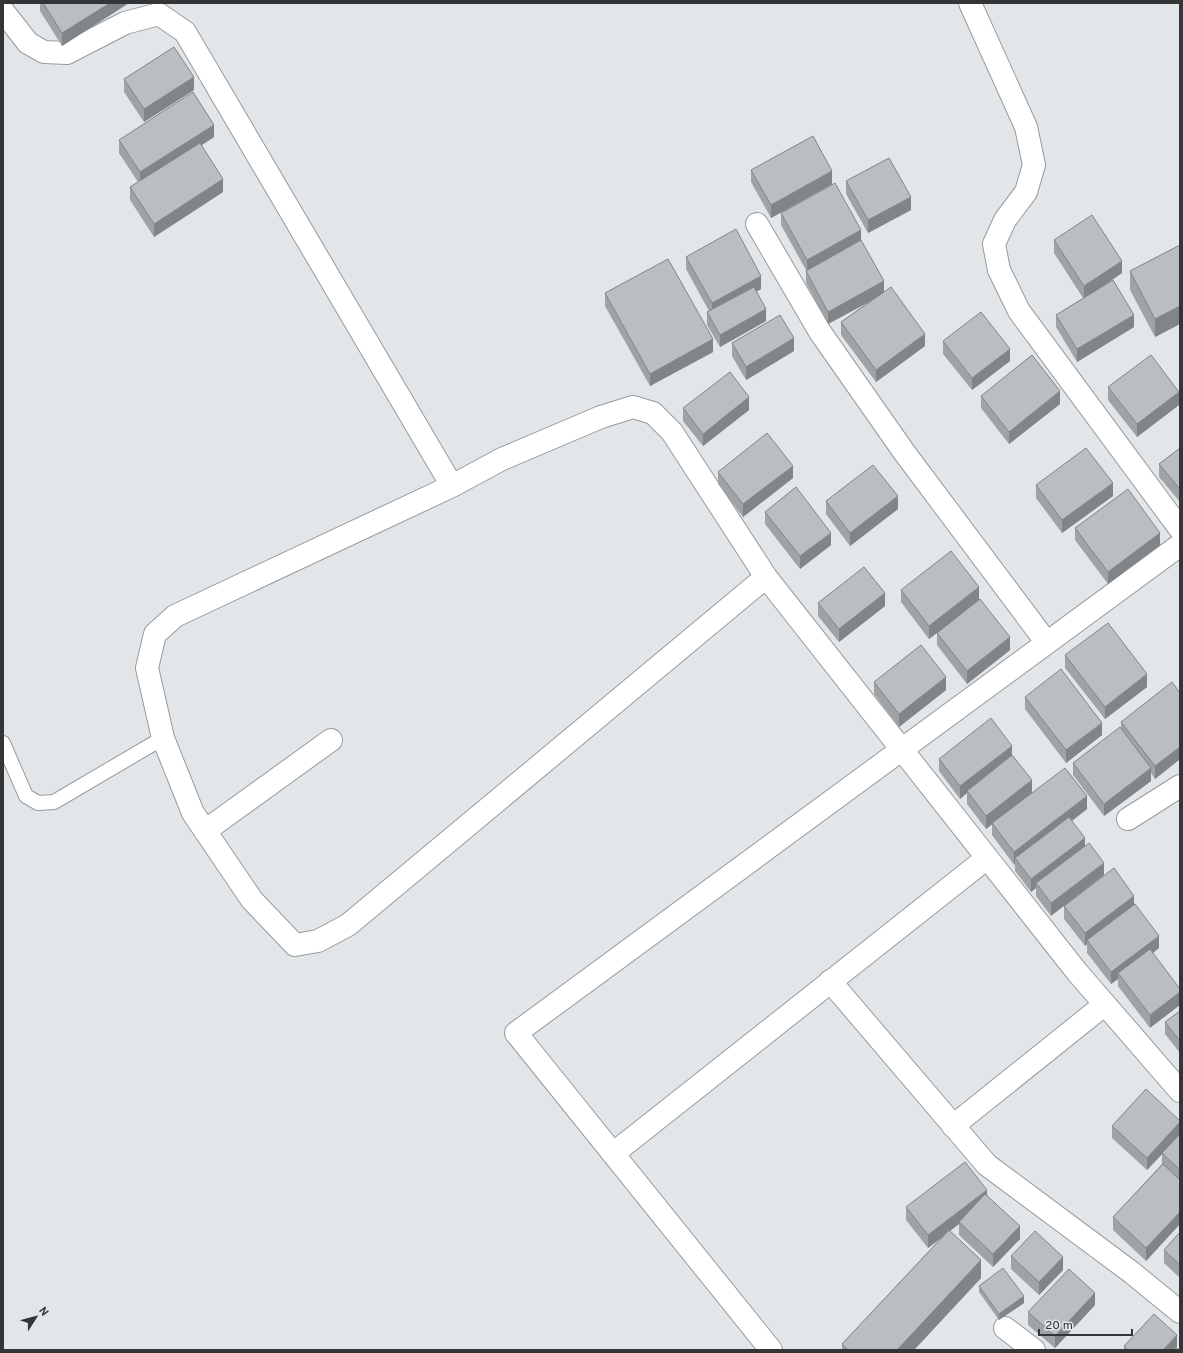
<svg xmlns="http://www.w3.org/2000/svg" width="1183" height="1353" viewBox="0 0 1183 1353" font-family="Overpass,sans-serif">
  <rect width="100%" height="100%" fill="#e2e6e9"/>
  <g fill="none" stroke-linecap="round" stroke-linejoin="round">
    <defs>
      <path id="lane" d="M 3,743 L 26,796 L 38,803 L 54,802 L 163,738"/>
      <path id="street" d="M 970,3 L 1026,127 L 1034,165 L 1026,192 L 1005,220 L 994,244 L 999,270 L 1019,311 L 1180,529
        M 3,11 L 28,43 L 44,52 L 67,53 L 125,23 L 159,14 L 185,32 L 452,486 L 502,459 L 601,417 L 633,407 L 653,413 L 672,432 L 766,577 L 1077,972 L 1180,1091
        M 757,224 L 820,332 L 904,452 L 1047,643
        M 452,486 L 175,616 L 155,634 L 147,668 L 163,738 L 193,813 L 252,900 L 295,945 L 318,941 L 348,925 L 766,577
        M 1128,819 L 1180,786
        M 205,831 L 331,740
        M 830,981 L 987,1165 L 1131,1272 L 1180,1312
        M 953,1126 L 1104,1005
        M 614,1153 L 987,858
        M 1005,1328 L 1034,1350
        M 771,1350 L 516,1033 L 1180,545"/>
    </defs>
    <use href="#lane" stroke="#979b9e" stroke-width="16"/>
    <use href="#street" stroke="#979b9e" stroke-width="24"/>
    <use href="#lane" stroke="#fff" stroke-width="14"/>
    <use href="#street" stroke="#fff" stroke-width="22"/>
  </g>
  <path fill="#9fa3a6" d="M 40,3 L 129,3 L 62,46 L 40,11 Z
    M 124,79 L 194,90 L 144,122 L 124,92 Z
    M 214,137 L 202,145 L 223,192 L 154,237 L 130,200 L 130,187 L 138,182 L 119,153 L 119,140 Z
    M 751,170 L 832,184 L 771,218 L 751,182 Z
    M 846,181 L 911,210 L 868,233 L 846,194 Z
    M 781,213 L 861,240 L 884,291 L 925,346 L 876,382 L 841,335 L 841,322 L 870,301 L 828,324 L 806,283 L 806,270 L 781,225 Z
    M 1054,240 L 1122,273 L 1091,294 L 1134,327 L 1077,362 L 1056,327 L 1056,315 L 1083,298 L 1054,253 Z
    M 1180,245 L 1180,324 L 1155,337 L 1130,290 L 1130,271 Z
    M 686,257 L 761,289 L 757,291 L 766,321 L 720,347 L 707,325 L 707,312 L 709,311 L 686,269 Z
    M 605,293 L 713,352 L 650,386 L 605,306 Z
    M 943,341 L 1010,361 L 972,390 L 943,354 Z
    M 732,343 L 794,351 L 746,380 L 732,356 Z
    M 1108,387 L 1179,405 L 1137,437 L 1108,400 Z
    M 981,396 L 1060,404 L 1009,444 L 981,408 Z
    M 683,408 L 749,410 L 703,446 L 683,421 Z
    M 1180,448 L 1180,502 L 1159,477 L 1159,464 Z
    M 718,472 L 793,478 L 743,517 L 718,484 Z
    M 1036,485 L 1113,496 L 1062,533 L 1036,498 Z
    M 826,501 L 898,509 L 850,546 L 826,514 Z
    M 765,512 L 831,545 L 800,569 L 765,524 Z
    M 1075,528 L 1160,545 L 1108,584 L 1075,540 Z
    M 901,590 L 1010,650 L 967,684 L 937,645 L 937,633 L 929,639 L 901,602 Z
    M 818,603 L 885,606 L 839,642 L 818,616 Z
    M 1065,655 L 1147,687 L 1105,719 L 1065,668 Z
    M 874,682 L 946,690 L 899,727 L 874,694 Z
    M 1180,693 L 1180,759 L 1155,779 L 1151,773 L 1151,781 L 1104,816 L 1073,775 L 1073,763 L 1121,729 L 1121,722 Z
    M 1025,697 L 1102,735 L 1066,763 L 1025,709 Z
    M 1012,756 L 1032,793 L 1087,809 L 1072,821 L 1051,916 L 1036,896 L 1036,888 L 1031,892 L 1015,871 L 1015,863 L 1014,865 L 992,835 L 992,824 L 986,829 L 967,804 L 967,793 L 960,799 L 939,771 L 939,759 Z
    M 1134,904 L 1159,948 L 1153,953 L 1150,1028 L 1118,986 L 1118,979 L 1111,984 L 1087,953 L 1087,944 L 1085,946 L 1064,919 L 1064,906 Z
    M 1180,1011 L 1180,1053 L 1165,1034 L 1165,1022 Z
    M 1180,1121 L 1180,1224 L 1146,1261 L 1113,1230 L 1113,1217 L 1162,1164 L 1162,1154 L 1147,1170 L 1112,1138 L 1112,1126 Z
    M 987,1195 L 1020,1239 L 993,1267 L 959,1235 L 959,1224 L 950,1231 L 981,1278 L 914,1350 L 842,1350 L 842,1344 L 941,1238 L 928,1248 L 906,1220 L 906,1207 Z
    M 1180,1232 L 1180,1278 L 1164,1263 L 1164,1250 Z
    M 1011,1256 L 1063,1270 L 1039,1295 L 1011,1269 Z
    M 979,1286 L 1024,1303 L 999,1320 L 979,1292 Z
    M 1095,1305 L 1055,1348 L 1028,1325 L 1028,1312 Z
    M 1124,1346 L 1177,1348 L 1179,1350 L 1124,1350 Z"/>
  <path fill="#828587" d="M 110,3 L 129,3 L 62,46 L 62,33 Z
    M 4,33 L 4,46 L 3,47 L 3,34 Z
    M 194,77 L 194,90 L 144,122 L 144,109 Z
    M 214,125 L 214,137 L 140,185 L 140,172 Z
    M 832,171 L 832,184 L 771,218 L 771,205 Z
    M 223,179 L 223,192 L 154,237 L 154,224 Z
    M 911,197 L 911,210 L 868,233 L 868,220 Z
    M 861,230 L 861,242 L 807,272 L 807,260 Z
    M 1122,261 L 1122,273 L 1084,299 L 1084,286 Z
    M 761,276 L 761,289 L 712,316 L 712,303 Z
    M 884,281 L 884,294 L 828,324 L 828,312 Z
    M 1180,306 L 1180,324 L 1155,337 L 1155,319 Z
    M 766,309 L 766,321 L 720,347 L 720,335 Z
    M 1134,315 L 1134,327 L 1077,362 L 1077,349 Z
    M 925,334 L 925,346 L 876,382 L 876,370 Z
    M 794,338 L 794,351 L 746,380 L 746,367 Z
    M 713,339 L 713,352 L 650,386 L 650,374 Z
    M 1010,349 L 1010,361 L 972,390 L 972,378 Z
    M 1060,391 L 1060,404 L 1009,444 L 1009,432 Z
    M 1179,392 L 1179,405 L 1137,437 L 1137,424 Z
    M 749,397 L 749,410 L 703,446 L 703,434 Z
    M 793,466 L 793,478 L 743,517 L 743,504 Z
    M 1113,483 L 1113,496 L 1062,533 L 1062,520 Z
    M 898,496 L 898,509 L 850,546 L 850,533 Z
    M 831,533 L 831,545 L 800,569 L 800,556 Z
    M 1160,533 L 1160,545 L 1108,584 L 1108,572 Z
    M 979,587 L 979,600 L 929,639 L 929,626 Z
    M 885,593 L 885,606 L 839,642 L 839,629 Z
    M 1010,637 L 1010,650 L 967,684 L 967,671 Z
    M 1147,674 L 1147,687 L 1105,719 L 1105,707 Z
    M 946,677 L 946,690 L 899,727 L 899,714 Z
    M 1102,723 L 1102,735 L 1066,763 L 1066,750 Z
    M 1012,746 L 1012,758 L 967,791 L 967,793 L 960,799 L 960,786 Z
    M 1180,747 L 1180,759 L 1155,779 L 1155,766 Z
    M 1151,768 L 1151,781 L 1104,816 L 1104,804 Z
    M 1032,780 L 1032,793 L 986,829 L 986,816 Z
    M 1087,796 L 1087,809 L 1018,862 L 1015,858 L 1015,863 L 1014,865 L 1014,852 Z
    M 1085,838 L 1085,851 L 1036,883 L 1036,888 L 1031,892 L 1031,879 Z
    M 1104,863 L 1104,875 L 1051,916 L 1051,903 Z
    M 1134,896 L 1134,908 L 1087,940 L 1087,944 L 1085,946 L 1085,933 Z
    M 1159,936 L 1159,948 L 1121,977 L 1118,973 L 1118,979 L 1111,984 L 1111,972 Z
    M 1180,992 L 1180,1005 L 1150,1028 L 1150,1015 Z
    M 1180,1122 L 1180,1135 L 1147,1170 L 1147,1158 Z
    M 987,1190 L 987,1202 L 959,1222 L 959,1224 L 928,1248 L 928,1235 Z
    M 1180,1212 L 1180,1224 L 1146,1261 L 1146,1248 Z
    M 1020,1226 L 1020,1239 L 993,1267 L 993,1254 Z
    M 1063,1257 L 1063,1270 L 1039,1295 L 1039,1282 Z
    M 981,1260 L 981,1278 L 914,1350 L 897,1350 Z
    M 1095,1293 L 1095,1305 L 1055,1348 L 1055,1336 Z
    M 1024,1296 L 1024,1303 L 999,1320 L 999,1314 Z
    M 1177,1335 L 1177,1348 L 1175,1350 L 1163,1350 Z"/>
  <path fill="#b9bec1" stroke="#828587" d="M 43,3 L 110,3 L 62,33 Z
    M 174,47 L 194,77 L 144,109 L 124,79 Z
    M 193,92 L 214,125 L 140,172 L 119,140 Z
    M 813,136 L 832,171 L 771,205 L 751,170 Z
    M 200,143 L 223,179 L 154,224 L 130,187 Z
    M 889,158 L 911,197 L 868,220 L 846,181 Z
    M 835,183 L 861,230 L 807,260 L 781,213 Z
    M 1092,215 L 1122,261 L 1084,286 L 1054,240 Z
    M 736,229 L 761,276 L 712,303 L 686,257 Z
    M 861,240 L 884,281 L 828,312 L 806,271 Z
    M 1180,245 L 1180,306 L 1155,319 L 1130,271 Z
    M 668,259 L 713,339 L 650,374 L 605,293 Z
    M 1113,280 L 1134,315 L 1077,349 L 1056,315 Z
    M 754,287 L 766,309 L 720,335 L 707,312 Z
    M 891,287 L 925,334 L 876,370 L 841,322 Z
    M 981,312 L 1010,349 L 972,378 L 943,341 Z
    M 780,315 L 794,338 L 746,367 L 732,343 Z
    M 1032,355 L 1060,391 L 1009,432 L 981,396 Z
    M 1151,355 L 1179,392 L 1137,424 L 1108,387 Z
    M 730,372 L 749,397 L 703,434 L 683,408 Z
    M 767,433 L 793,466 L 743,504 L 718,472 Z
    M 1086,448 L 1113,483 L 1062,520 L 1036,485 Z
    M 1180,448 L 1180,489 L 1159,464 Z
    M 873,465 L 898,496 L 850,533 L 826,501 Z
    M 796,487 L 831,533 L 800,556 L 765,512 Z
    M 1128,489 L 1160,533 L 1108,572 L 1075,528 Z
    M 951,551 L 979,587 L 929,626 L 901,590 Z
    M 864,567 L 885,593 L 839,629 L 818,603 Z
    M 980,599 L 1010,637 L 967,671 L 937,633 Z
    M 1108,623 L 1147,674 L 1105,707 L 1065,655 Z
    M 921,645 L 946,677 L 899,714 L 874,682 Z
    M 1061,669 L 1102,723 L 1066,750 L 1025,697 Z
    M 1172,682 L 1180,693 L 1180,747 L 1155,766 L 1121,722 Z
    M 991,718 L 1012,746 L 960,786 L 939,759 Z
    M 1120,727 L 1151,768 L 1104,804 L 1073,763 Z
    M 1012,755 L 1032,780 L 986,816 L 967,791 Z
    M 1065,768 L 1087,796 L 1014,852 L 992,823 Z
    M 1069,817 L 1085,838 L 1031,879 L 1015,858 Z
    M 1089,843 L 1104,863 L 1051,903 L 1036,883 Z
    M 1114,868 L 1134,896 L 1085,933 L 1064,906 Z
    M 1135,904 L 1159,936 L 1111,972 L 1087,940 Z
    M 1150,949 L 1180,989 L 1180,992 L 1150,1015 L 1118,973 Z
    M 1180,1011 L 1180,1041 L 1165,1022 Z
    M 1146,1089 L 1180,1121 L 1180,1122 L 1147,1158 L 1112,1126 Z
    M 1180,1134 L 1180,1170 L 1162,1153 Z
    M 965,1162 L 987,1190 L 928,1235 L 906,1207 Z
    M 1163,1164 L 1180,1180 L 1180,1212 L 1146,1248 L 1113,1217 Z
    M 985,1194 L 1020,1226 L 993,1254 L 959,1222 Z
    M 949,1230 L 981,1260 L 897,1350 L 848,1350 L 842,1344 Z
    M 1035,1231 L 1063,1257 L 1039,1282 L 1011,1256 Z
    M 1180,1232 L 1180,1265 L 1164,1250 Z
    M 1003,1268 L 1024,1296 L 999,1314 L 979,1286 Z
    M 1069,1269 L 1095,1293 L 1055,1336 L 1028,1312 Z
    M 1154,1314 L 1177,1335 L 1163,1350 L 1128,1350 L 1124,1346 Z
    M 1176,1347 L 1179,1350 L 1174,1350 Z"/>
  <rect width="1183" height="1353" fill="none" stroke="#333536" stroke-width="8"/>
  <g transform="translate(36 1317) rotate(54)" stroke="#e2e6e9" stroke-width="3" paint-order="stroke">
  <path d="M0-3L7 15L0 10L-7 15Z" fill="#333536"/>
  <text y="-6" font-size="11" font-weight="bold" text-anchor="middle" fill="#333536">N</text>
  </g>
  <path d="M1039 1329v6h93v-6" fill="none" stroke="#333536" stroke-width="2"/>
  <text x="1045" y="1329" font-size="12" fill="#333536" stroke="#e2e6e9" stroke-width="3" paint-order="stroke">20 m</text>
</svg>
